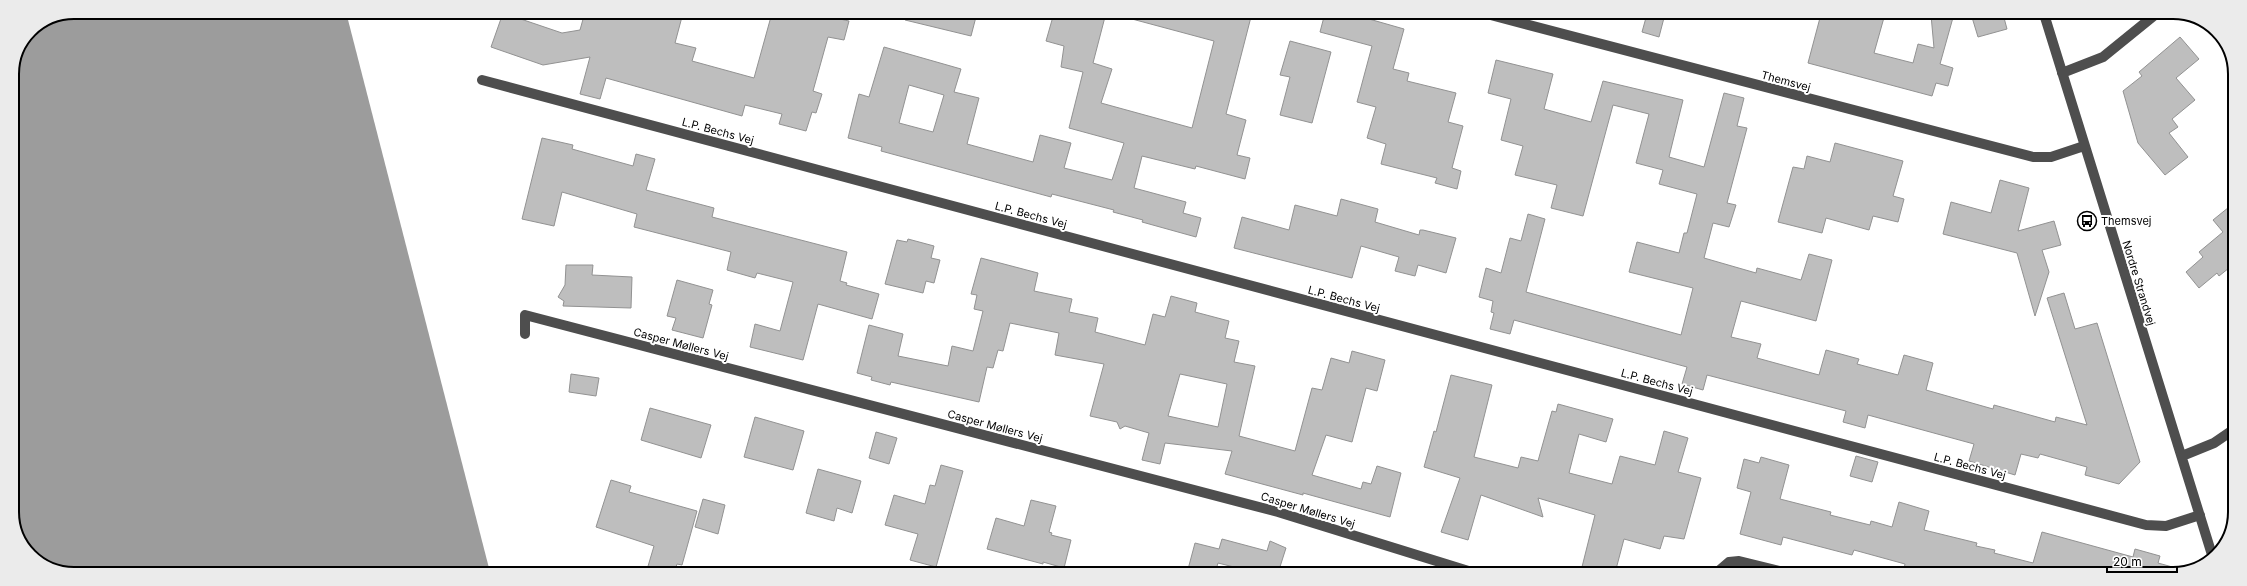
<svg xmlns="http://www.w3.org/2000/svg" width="2247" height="586" viewBox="0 0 2247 586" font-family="Inter,sans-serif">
  <rect width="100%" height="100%" fill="#fff"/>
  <path fill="#9c9c9c" d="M 74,12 L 346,12 L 490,572 L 58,572 L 27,553 L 12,516 L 12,74 L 30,30 Z"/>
  <path fill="#bebebe" stroke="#929292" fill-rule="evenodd" d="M 585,12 L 683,13 L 675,43 L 696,48 L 692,61 L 754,78 L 772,13 L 813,13 L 849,21 L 844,40 L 828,37 L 813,91 L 822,94 L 816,113 L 812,112 L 806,131 L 779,124 L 782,114 L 745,105 L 742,116 L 606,78 L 600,99 L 580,94 L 590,57 L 543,65 L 491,47 L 503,13 L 562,33 L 580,30 Z
    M 905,13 L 977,13 L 971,36 L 905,20 Z
    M 1054,13 L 1106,13 L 1093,63 L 1112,69 L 1101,103 L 1192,128 L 1214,41 L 1132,19 L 1133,13 L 1252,13 L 1226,114 L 1246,120 L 1237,155 L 1250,158 L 1245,179 L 1196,166 L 1195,169 L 1142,156 L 1134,188 L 1186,202 L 1183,213 L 1201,218 L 1196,237 L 1142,222 L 1143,220 L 1113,212 L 1114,210 L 1052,194 L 1051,197 L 881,151 L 882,147 L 848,138 L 859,94 L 869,97 L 884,47 L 961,69 L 954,92 L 979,98 L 967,144 L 1033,162 L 1040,135 L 1071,143 L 1064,168 L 1112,180 L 1124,143 L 1069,128 L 1083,72 L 1061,67 L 1064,46 L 1046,41 ZM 909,85 L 944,95 L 933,132 L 899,123 Z
    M 1325,13 L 1348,13 L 1404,29 L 1393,69 L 1409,73 L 1407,81 L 1456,93 L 1448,122 L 1463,126 L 1452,168 L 1461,171 L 1457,189 L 1435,183 L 1437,178 L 1381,164 L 1386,144 L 1367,138 L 1376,107 L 1357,102 L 1372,46 L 1320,32 Z
    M 1647,14 L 1665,14 L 1659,37 L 1642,32 Z
    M 1821,14 L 1885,14 L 1874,53 L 1913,63 L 1918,44 L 1934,48 L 1931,15 L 1954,14 L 1940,64 L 1953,68 L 1948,86 L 1936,83 L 1932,96 L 1808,63 Z
    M 1971,14 L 2003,14 L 2007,29 L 1978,37 Z
    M 2180,37 L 2199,59 L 2176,78 L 2195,100 L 2172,119 L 2178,127 L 2169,133 L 2188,157 L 2165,175 L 2138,143 L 2123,91 L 2142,76 L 2139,72 Z
    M 1290,41 L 1331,52 L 1312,123 L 1280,115 L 1290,77 L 1280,75 Z
    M 1496,60 L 1553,74 L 1544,109 L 1591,122 L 1603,81 L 1683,100 L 1669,157 L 1704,167 L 1724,93 L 1744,98 L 1737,126 L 1747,128 L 1727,203 L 1736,205 L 1729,227 L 1713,223 L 1704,258 L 1756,273 L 1757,268 L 1801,280 L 1809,254 L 1832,260 L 1816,321 L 1741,301 L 1731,337 L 1761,344 L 1757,358 L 1819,375 L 1826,350 L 1859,359 L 1857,364 L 1898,375 L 1904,355 L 1933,363 L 1926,390 L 1993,409 L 1994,405 L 2055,422 L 2056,417 L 2087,425 L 2047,298 L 2064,293 L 2075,329 L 2097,323 L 2140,462 L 2119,484 L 2085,475 L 2087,467 L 2040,454 L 2038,458 L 2021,454 L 2015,475 L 1969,461 L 1974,444 L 1868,415 L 1865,428 L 1843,422 L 1846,411 L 1707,375 L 1703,390 L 1682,384 L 1687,367 L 1514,320 L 1510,334 L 1490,329 L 1494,313 L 1491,312 L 1493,301 L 1479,297 L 1486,268 L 1501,273 L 1510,238 L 1521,241 L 1528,214 L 1545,219 L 1526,292 L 1681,335 L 1693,288 L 1629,272 L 1637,242 L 1679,253 L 1684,233 L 1687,233 L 1697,194 L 1659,184 L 1663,170 L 1636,163 L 1649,114 L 1613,105 L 1583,216 L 1551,208 L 1557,185 L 1515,175 L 1523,146 L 1501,140 L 1511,99 L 1488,93 Z
    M 542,138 L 573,145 L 572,149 L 633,166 L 636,154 L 655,159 L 646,190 L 714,208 L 712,217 L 847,252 L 840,281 L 847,283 L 846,285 L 879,294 L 872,319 L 818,304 L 803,360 L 750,347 L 755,324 L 780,331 L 793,282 L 757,273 L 755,278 L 727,270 L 731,252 L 634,227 L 637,214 L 562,192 L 554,226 L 522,219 Z
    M 1835,143 L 1903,161 L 1893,196 L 1904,199 L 1898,222 L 1873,216 L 1869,230 L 1826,218 L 1822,233 L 1778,222 L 1793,167 L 1804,169 L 1807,156 L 1830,162 Z
    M 2000,180 L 2029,188 L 2018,231 L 2054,221 L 2061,245 L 2042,250 L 2049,272 L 2035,316 L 2017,253 L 1943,234 L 1951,202 L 1991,213 Z
    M 1341,199 L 1378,209 L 1375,222 L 1419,235 L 1420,230 L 1423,230 L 1456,238 L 1446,273 L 1418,265 L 1415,276 L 1395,271 L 1399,257 L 1361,246 L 1352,278 L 1234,248 L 1242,217 L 1289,230 L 1295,205 L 1337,216 Z
    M 2234,203 L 2234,264 L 2219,276 L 2217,273 L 2199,288 L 2186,272 L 2203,257 L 2199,252 L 2223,232 L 2213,220 Z
    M 908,239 L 934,246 L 931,258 L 940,260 L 934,283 L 926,281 L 923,293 L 885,284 L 897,240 L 907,242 Z
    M 981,258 L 1038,273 L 1034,291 L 1072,299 L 1069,312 L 1098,318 L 1095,332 L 1145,345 L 1153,314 L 1165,317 L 1171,296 L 1197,303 L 1195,312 L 1229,321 L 1225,338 L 1239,341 L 1234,362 L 1255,366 L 1239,436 L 1295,451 L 1312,388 L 1322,390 L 1331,358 L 1349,363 L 1352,351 L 1385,360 L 1377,391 L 1366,388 L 1352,442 L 1326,435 L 1312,475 L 1361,489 L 1363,482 L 1371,484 L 1377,466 L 1401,473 L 1390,517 L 1303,493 L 1303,495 L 1225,474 L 1232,451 L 1165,443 L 1160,464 L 1142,460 L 1149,433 L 1125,426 L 1120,429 L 1117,422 L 1090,416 L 1104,364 L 1055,355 L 1059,333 L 1010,323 L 1003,351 L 998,350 L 993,368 L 987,367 L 979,402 L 891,382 L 890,385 L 871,380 L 872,377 L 857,373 L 869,325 L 903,334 L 898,356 L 948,366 L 952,346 L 973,351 L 983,311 L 974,309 L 977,295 L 971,294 ZM 1180,374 L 1227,384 L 1218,427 L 1168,416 Z
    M 566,265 L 593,265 L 592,275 L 632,277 L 631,308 L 563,306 L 564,301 L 558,297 L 565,285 Z
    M 677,280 L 713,290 L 709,304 L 712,305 L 703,338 L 672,330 L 676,318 L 667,316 Z
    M 571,374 L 599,378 L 596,396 L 569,392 Z
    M 1451,375 L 1492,385 L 1474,457 L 1518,468 L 1521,457 L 1538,461 L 1552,411 L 1556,412 L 1558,404 L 1613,419 L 1606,442 L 1579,434 L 1569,473 L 1612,484 L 1620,456 L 1655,465 L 1664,431 L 1688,438 L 1678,472 L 1701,478 L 1684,539 L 1664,536 L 1660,549 L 1624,539 L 1615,573 L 1585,573 L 1586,568 L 1582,567 L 1595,515 L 1538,498 L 1543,517 L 1481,495 L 1468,540 L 1441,532 L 1460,478 L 1424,467 L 1434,431 L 1436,432 Z
    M 650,408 L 711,425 L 701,458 L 641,440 Z
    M 755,417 L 804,431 L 793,470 L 744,457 Z
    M 876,432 L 897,438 L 889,464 L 869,458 Z
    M 1856,456 L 1878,462 L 1872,482 L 1850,476 Z
    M 1761,457 L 1789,465 L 1780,499 L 1831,512 L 1830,515 L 1870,525 L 1871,521 L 1892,527 L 1899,502 L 1929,511 L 1924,530 L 1977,543 L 1976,546 L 1995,550 L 1994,553 L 2033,563 L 2042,532 L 2133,557 L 2135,549 L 2160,556 L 2158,563 L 2176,568 L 2175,573 L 1903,574 L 1905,564 L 1854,550 L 1852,555 L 1783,537 L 1781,545 L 1740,534 L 1751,492 L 1737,488 L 1744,459 L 1759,463 Z
    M 941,465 L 963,471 L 936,567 L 910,560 L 918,534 L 885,525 L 894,495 L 925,504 L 930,485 L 935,486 Z
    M 818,469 L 861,481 L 852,513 L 837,508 L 834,521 L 806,513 Z
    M 611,480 L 631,486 L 629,492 L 697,511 L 682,565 L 677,564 L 674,573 L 646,573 L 654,546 L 596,527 Z
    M 703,499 L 725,505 L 718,534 L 695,527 Z
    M 1031,500 L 1056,506 L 1049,532 L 1052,533 L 1051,535 L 1071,540 L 1064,568 L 1043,562 L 1043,564 L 987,549 L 996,518 L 1024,526 Z
    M 1222,539 L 1267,551 L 1270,541 L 1286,548 L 1278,573 L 1258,573 L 1218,563 L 1215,573 L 1187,573 L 1195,543 L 1219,549 Z"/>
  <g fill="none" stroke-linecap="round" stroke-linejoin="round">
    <path stroke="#4e4e4e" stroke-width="10" d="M 1483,13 L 2033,157 L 2051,157 L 2084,146
      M 2044,14 L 2213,558
      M 2062,73 L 2103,57 L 2156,14
      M 482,80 L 2146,525 L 2166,526 L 2200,515
      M 525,334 L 525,315 L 1278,512 L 1475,573
      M 2182,456 L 2214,443 L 2233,430
      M 1715,574 L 1729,562 L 1739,561 L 1792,574"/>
  </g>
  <defs>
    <symbol id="bus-ring" viewBox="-11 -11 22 22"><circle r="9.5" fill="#fff" stroke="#000" stroke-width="1.5"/><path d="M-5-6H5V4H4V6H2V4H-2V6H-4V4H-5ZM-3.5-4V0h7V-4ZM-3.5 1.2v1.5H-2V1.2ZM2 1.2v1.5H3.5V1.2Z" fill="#000"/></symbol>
  </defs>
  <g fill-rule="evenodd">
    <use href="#bus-ring" x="2076" y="210" width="22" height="22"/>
  </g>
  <g text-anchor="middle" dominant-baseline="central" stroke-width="4" stroke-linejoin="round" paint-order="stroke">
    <g font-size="11" fill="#000" stroke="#fff">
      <text transform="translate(1786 81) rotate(15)">Themsvej</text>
      <text transform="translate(718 131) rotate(15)">L.P. Bechs Vej</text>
      <text transform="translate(1031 215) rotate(15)">L.P. Bechs Vej</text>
      <text transform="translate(2139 283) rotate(73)">Nordre Strandvej</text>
      <text transform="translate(1344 299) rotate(15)">L.P. Bechs Vej</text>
      <text transform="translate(681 344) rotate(15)">Casper Møllers Vej</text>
      <text transform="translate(1657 382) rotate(15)">L.P. Bechs Vej</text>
      <text transform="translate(995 426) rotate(15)">Casper Møllers Vej</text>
      <text transform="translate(1970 466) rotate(15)">L.P. Bechs Vej</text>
      <text transform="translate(1308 510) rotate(17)">Casper Møllers Vej</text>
    </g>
    <g font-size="11" fill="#000" stroke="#fff" text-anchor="start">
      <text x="2101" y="221">Themsvej</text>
    </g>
  </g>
  <path d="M0 0H2247V586H0ZM74 19H2173A55 55 0 0 1 2228 74V512A55 55 0 0 1 2173 567H74A55 55 0 0 1 19 512V74A55 55 0 0 1 74 19Z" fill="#ebebeb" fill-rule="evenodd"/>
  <path fill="none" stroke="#000" stroke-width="2" d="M74 19H2173A55 55 0 0 1 2228 74V512A55 55 0 0 1 2173 567H74A55 55 0 0 1 19 512V74A55 55 0 0 1 74 19Z"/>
  <path d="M2107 566v6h70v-6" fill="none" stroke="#000000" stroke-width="2"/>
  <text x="2113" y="566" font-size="12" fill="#000000" stroke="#ffffff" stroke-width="3" paint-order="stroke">20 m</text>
</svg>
